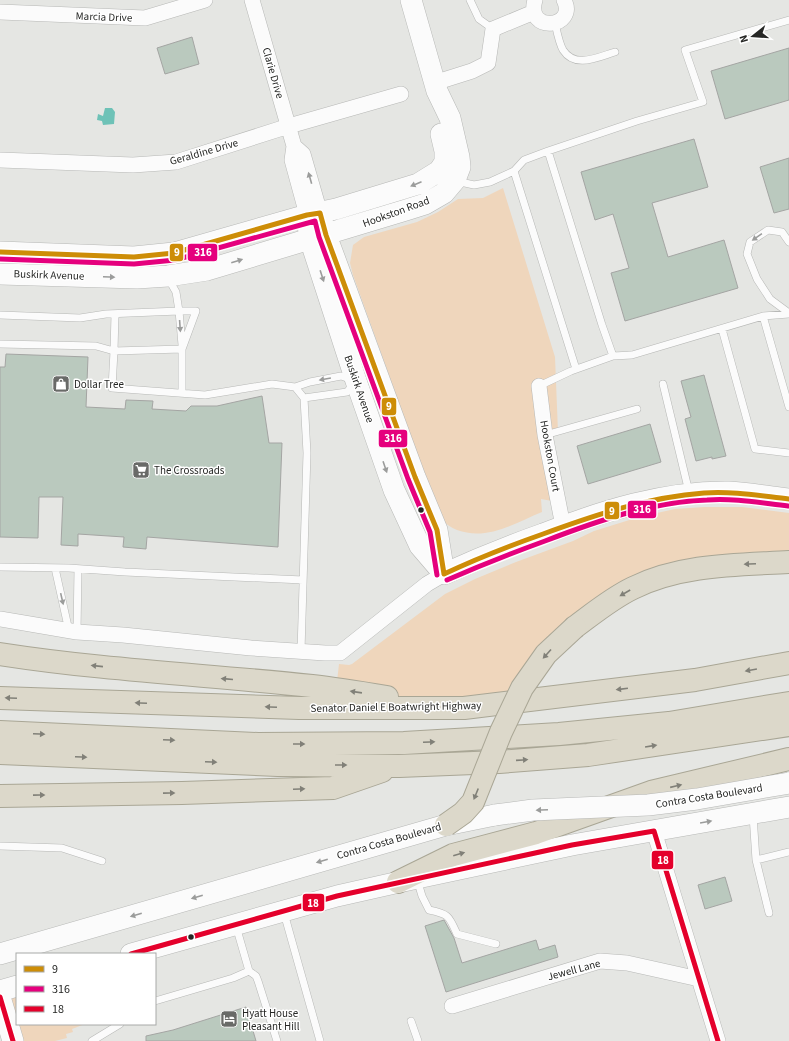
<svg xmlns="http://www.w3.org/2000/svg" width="789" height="1041" viewBox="0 0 789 1041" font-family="'Source Sans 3',sans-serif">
  <rect width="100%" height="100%" fill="#e5e6e3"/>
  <path fill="#efd6bc" d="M 503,188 L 555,357 L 558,432 L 545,435 L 558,502 L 541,499 L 542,512 C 515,523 487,541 457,530 C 451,528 446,523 441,520 L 353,275 L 350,263 L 353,245 L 364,237 L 417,222 L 438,212 L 458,199 L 483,198 Z
    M 704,507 L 742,507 L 789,513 L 789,562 L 634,588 L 522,688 L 464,708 L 336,690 L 339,664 L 349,665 L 352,664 L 445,594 L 475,579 L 516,562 L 573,541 L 594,531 L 639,517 L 675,509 Z
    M 17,986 L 17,1024 L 85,1024 L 72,1029 L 73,1032 L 66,1034 L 67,1038 L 55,1041 L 13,1041 L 0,991 Z"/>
  <path fill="#6ec2b7" d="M 105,108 L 112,108 L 115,112 L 114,124 L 103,125 L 102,121 L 97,120 L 98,114 L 103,116 Z"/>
  <path fill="#bac9be" stroke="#a4a5a3" d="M 192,37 L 199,64 L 165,74 L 157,48 Z
    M 789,48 L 789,100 L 725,119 L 711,71 Z
    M 694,139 L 708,187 L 652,203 L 668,257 L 724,240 L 738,288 L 625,321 L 611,273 L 629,268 L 613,214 L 595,220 L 581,172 Z
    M 789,158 L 789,209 L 774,213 L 760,167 Z
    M 6,354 L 88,357 L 86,407 L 125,409 L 126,400 L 153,401 L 152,409 L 186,411 L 191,406 L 217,406 L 262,396 L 269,443 L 282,443 L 278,547 L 147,537 L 146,549 L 123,547 L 124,537 L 78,534 L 78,546 L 61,545 L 63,497 L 39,497 L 38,538 L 0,537 L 0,367 L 5,367 Z
    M 704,375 L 726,456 L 712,459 L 712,457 L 696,461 L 685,419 L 691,417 L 681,381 Z
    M 650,424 L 661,462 L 588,484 L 577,446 Z
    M 725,877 L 732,901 L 705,909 L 698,885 Z
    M 444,920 L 454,938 L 462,963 L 536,940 L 539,950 L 555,945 L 558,957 L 446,992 L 425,926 Z
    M 246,1007 L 256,1041 L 146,1041 L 146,1036 L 173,1030 Z"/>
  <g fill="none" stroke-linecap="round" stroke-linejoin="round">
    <defs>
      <path id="lane" d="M 470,0 L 479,19 L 493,29
        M 555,23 C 557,32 559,43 563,50 C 575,69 598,57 615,52
        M 548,151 L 602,325 L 613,356 L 632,355 L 763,316 L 789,314
        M 514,171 L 576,369
        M 456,181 L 474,185 L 490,182 L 514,171 L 524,160 L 548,151 L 637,121 L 703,102 L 685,50 L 789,20
        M 789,242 L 782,232 L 768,230 L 750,242 L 747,254 L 757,279 L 770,299 L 789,313
        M 168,278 L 176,292 L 179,311 L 182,345
        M 115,314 L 114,351 L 182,349 L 182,393
        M 0,315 L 80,318 L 106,314 L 179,311 L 196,311 L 182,349
        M 763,316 L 789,407
        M 722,329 L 755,449 L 789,453
        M 0,344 L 96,346 L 114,351 L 112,388 L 205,395 L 272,384 L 295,387 L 304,398 L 307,453 L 301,651
        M 663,384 L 689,492
        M 539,386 L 571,371 L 613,356
        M 295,387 L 310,382 L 341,376 L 356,381 L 347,392 L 304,398
        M 545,435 L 637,409
        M 0,567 L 69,568 L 125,572 L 303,580
        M 55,568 L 69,631
        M 77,632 L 78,569
        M 753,815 L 756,860 L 769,913
        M 0,846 L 62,848 L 102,861
        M 756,860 L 789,852
        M 417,879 L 422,896 L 429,910 C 449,914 449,916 457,934 L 496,944
        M 284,913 L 320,1041
        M 236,926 L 249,971 L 256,976 L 258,981 L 277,1041
        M 155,1001 L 233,978 L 249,971
        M 411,1021 L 418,1041
        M 92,1041 L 120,1024"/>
      <path id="street" d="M 252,0 L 294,146 L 292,160 L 307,215
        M 535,0 C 525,34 578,28 564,0
        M 0,12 L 145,18 L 205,0
        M 434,83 L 472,71 L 488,63 L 493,29 L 534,12
        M 294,146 L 303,154 L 320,213
        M 0,160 L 133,165 L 176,162 L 289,126 L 401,94
        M 539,386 L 545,435 L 563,526
        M 0,619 L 77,632 L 123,635 L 251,648 L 325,653 L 340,653 L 427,584 L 444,574
        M 654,831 L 718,1041
        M 452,1006 L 600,961 L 627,963 L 699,979"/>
      <path id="secondary" d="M 322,221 L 326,235 L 415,477 L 437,530 L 444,574
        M 308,225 L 310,239 L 356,381 L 394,490 L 420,546 L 444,574
        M 0,252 L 134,257 L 174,253 L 307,215 L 336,209 L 418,184 L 439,171 L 445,162 L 445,151 L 441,134
        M 0,274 L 137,278 L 168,276 L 207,270 L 406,210 L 425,204 L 444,193 L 455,180 L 460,167 L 459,157 L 450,118 L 437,91 L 411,0
        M 444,574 C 477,559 509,546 543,534 C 602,511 665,491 729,492 C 749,493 769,497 789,499
        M 0,954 L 446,825 L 495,815
        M 131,954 L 337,896 L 417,878 L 572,845 L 789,807
        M 0,991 L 17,986
        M 0,997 L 13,1041"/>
      <path id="highway" d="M 575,627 C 594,613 612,598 633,588 C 681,564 738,565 789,562
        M 0,654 C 103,670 208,675 312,686 C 337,689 362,693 387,697
        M 0,698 L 299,708 L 464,708 L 695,680 L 789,663
        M 0,732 L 258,744 L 404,743 L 559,734 L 669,723 L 789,703
        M 0,753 L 278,765 L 399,766 L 499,762 L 588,755 L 789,725
        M 0,796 L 182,793 L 333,788 L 382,771
        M 398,882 L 453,855 L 536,833 L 651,792 L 789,759"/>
    </defs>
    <use href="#lane" stroke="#b7b8b6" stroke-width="8"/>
    <use href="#street" stroke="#b7b8b6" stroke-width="16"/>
    <use href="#secondary" stroke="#b7b8b6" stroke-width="22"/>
    <use href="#highway" stroke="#a9a695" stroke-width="24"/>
    <use href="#lane" stroke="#fbfbfb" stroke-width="7"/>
    <use href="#street" stroke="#fbfbfb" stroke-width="15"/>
    <use href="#secondary" stroke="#fbfbfb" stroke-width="21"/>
    <use href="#highway" stroke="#dcd8ca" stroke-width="22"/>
    <defs>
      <path id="secondary-bridge" d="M 495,815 L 533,810 L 648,805 L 697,799 L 789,783"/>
      <path id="highway-bridge" d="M 446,825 L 463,813 L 473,802 L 501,732 L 522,688 L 546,654 L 575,627"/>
    </defs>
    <use href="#secondary-bridge" stroke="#b7b8b6" stroke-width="22" stroke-linecap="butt"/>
    <use href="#highway-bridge" stroke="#a9a695" stroke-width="24" stroke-linecap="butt"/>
    <use href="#secondary-bridge" stroke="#fbfbfb" stroke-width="21"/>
    <use href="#highway-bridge" stroke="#dcd8ca" stroke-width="22"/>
    <defs>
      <path id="bus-1" d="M 0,252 L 134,257 L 174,253 L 307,215 L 320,213 L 326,235 L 415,477 L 437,530 L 444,574
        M 444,574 C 476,559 509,546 543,534 C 595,515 648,497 704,493 C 733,491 761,496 789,499"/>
      <path id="bus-2" d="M 0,259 L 134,264 L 175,260 L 315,221 L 319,237 L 408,479 L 430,532 L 437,575
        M 447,580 C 479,566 512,553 545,541 C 597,521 651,502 707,500 C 734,498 761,503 788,506"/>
      <path id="bus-3" d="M 131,954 L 337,896 L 572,845 L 654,831 L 718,1041
        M 0,997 L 13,1041"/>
    </defs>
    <use href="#bus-1" stroke="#fff" stroke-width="8"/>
    <use href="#bus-2" stroke="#fff" stroke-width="8"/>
    <use href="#bus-3" stroke="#fff" stroke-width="8"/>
    <use href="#bus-1" stroke="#cd8d07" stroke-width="5"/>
    <use href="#bus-2" stroke="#e5007d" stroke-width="5"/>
    <use href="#bus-3" stroke="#e4002b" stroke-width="5"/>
  </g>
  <defs><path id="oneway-solid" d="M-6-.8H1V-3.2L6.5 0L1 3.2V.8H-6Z"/></defs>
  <g fill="#9b9c9b">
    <use href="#oneway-solid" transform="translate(310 178) rotate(-106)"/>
    <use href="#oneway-solid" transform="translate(416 184) rotate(157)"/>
    <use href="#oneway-solid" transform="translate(757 237) rotate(145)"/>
    <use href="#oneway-solid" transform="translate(237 261) rotate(-17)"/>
    <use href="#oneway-solid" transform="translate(322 276) rotate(72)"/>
    <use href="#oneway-solid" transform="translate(109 277) rotate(2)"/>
    <use href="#oneway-solid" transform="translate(180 326) rotate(86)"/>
    <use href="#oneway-solid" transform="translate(325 379) rotate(170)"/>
    <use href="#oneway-solid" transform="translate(385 467) rotate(71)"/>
    <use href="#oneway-solid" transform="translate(62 599) rotate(77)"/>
    <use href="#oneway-solid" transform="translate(542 810) rotate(178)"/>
    <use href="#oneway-solid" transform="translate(706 822) rotate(-10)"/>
    <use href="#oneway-solid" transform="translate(322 861) rotate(164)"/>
    <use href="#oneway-solid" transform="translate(197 897) rotate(164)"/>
    <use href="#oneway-solid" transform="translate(136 915) rotate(164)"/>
  </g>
  <g fill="#818078">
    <use href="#oneway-solid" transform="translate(750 564) rotate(177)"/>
    <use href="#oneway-solid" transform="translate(625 593) rotate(150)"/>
    <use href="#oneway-solid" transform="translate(547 654) rotate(132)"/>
    <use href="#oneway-solid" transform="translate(97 666) rotate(-174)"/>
    <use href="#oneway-solid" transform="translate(751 670) rotate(170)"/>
    <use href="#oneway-solid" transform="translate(227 679) rotate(-175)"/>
    <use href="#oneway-solid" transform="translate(622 689) rotate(173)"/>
    <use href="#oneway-solid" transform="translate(356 692) rotate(-172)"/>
    <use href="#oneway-solid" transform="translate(11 698) rotate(-178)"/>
    <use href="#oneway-solid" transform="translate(141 703) rotate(-178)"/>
    <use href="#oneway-solid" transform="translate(271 707) rotate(-178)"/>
    <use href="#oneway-solid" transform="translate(39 734) rotate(3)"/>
    <use href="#oneway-solid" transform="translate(169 740) rotate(3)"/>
    <use href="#oneway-solid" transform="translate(429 742) rotate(-3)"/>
    <use href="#oneway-solid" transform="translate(299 744)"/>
    <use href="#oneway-solid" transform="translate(651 746) rotate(-9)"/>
    <use href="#oneway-solid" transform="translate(81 757) rotate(2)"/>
    <use href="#oneway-solid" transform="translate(522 760) rotate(-4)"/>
    <use href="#oneway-solid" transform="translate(211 762) rotate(2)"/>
    <use href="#oneway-solid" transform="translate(341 765)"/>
    <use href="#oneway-solid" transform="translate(676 786) rotate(-13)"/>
    <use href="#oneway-solid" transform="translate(299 789) rotate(-2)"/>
    <use href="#oneway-solid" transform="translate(169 793) rotate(-1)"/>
    <use href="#oneway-solid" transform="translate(476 794) rotate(112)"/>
    <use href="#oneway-solid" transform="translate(39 795) rotate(-1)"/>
    <use href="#oneway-solid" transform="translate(459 854) rotate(-16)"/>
  </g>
  <defs>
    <symbol id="shop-square" viewBox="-11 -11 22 22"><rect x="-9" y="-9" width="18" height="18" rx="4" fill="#696a68" stroke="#fff"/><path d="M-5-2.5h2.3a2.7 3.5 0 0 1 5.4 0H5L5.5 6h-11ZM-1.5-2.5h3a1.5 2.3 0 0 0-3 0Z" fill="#fff"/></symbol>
    <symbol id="supermarket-square" viewBox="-11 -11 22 22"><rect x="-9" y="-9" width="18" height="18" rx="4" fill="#696a68" stroke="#fff"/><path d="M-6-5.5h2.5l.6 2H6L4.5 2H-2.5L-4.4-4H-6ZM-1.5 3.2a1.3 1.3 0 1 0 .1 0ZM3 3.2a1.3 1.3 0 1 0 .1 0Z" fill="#fff"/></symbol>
    <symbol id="hotel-square" viewBox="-11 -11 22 22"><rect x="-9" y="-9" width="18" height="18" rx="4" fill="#696a68" stroke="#fff"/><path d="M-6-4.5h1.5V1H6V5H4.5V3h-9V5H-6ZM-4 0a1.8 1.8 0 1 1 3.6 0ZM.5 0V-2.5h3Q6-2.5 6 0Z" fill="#fff"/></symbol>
  </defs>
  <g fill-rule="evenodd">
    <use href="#shop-square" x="51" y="374" width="20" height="20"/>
    <use href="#supermarket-square" x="131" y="460" width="20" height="20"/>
    <use href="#hotel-square" x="219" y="1009" width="20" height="20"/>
  </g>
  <g fill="#262725" stroke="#fff" stroke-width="1.5">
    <circle cx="421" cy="510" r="3.5"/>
    <circle cx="191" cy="937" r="3.5"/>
  </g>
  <g text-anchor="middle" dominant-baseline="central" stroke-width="3" stroke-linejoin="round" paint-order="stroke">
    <g font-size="11" fill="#262725" stroke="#fff">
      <text transform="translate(104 17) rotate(2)">Marcia Drive</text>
      <text transform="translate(273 73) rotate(74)">Clarie Drive</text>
      <text transform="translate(204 152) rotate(-16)">Geraldine Drive</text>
      <text transform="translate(396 212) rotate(-20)">Hookston Road</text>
      <text transform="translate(49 275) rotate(2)">Buskirk Avenue</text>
      <text transform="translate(359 389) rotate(71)">Buskirk Avenue</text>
      <text transform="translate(550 456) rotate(80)">Hookston Court</text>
      <text transform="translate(396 707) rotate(-1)">Senator Daniel E Boatwright Highway</text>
      <text transform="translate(709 796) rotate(-9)">Contra Costa Boulevard</text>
      <text transform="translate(389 841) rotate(-16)">Contra Costa Boulevard</text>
      <text transform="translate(574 970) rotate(-15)">Jewell Lane</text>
    </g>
    <g font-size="11" fill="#262725" stroke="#fff" text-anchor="start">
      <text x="74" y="384">Dollar Tree</text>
      <text x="154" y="470">The Crossroads</text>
      <text x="242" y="1013">Hyatt House<tspan x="242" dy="13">Pleasant Hill</tspan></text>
    </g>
  </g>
  <g stroke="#fff" stroke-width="1.5">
    <rect x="169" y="243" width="15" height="19" rx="4" fill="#cd8d07"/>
    <rect x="187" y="243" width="31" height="19" rx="4" fill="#e5007d"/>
    <rect x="381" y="397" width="16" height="19" rx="4" fill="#cd8d07"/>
    <rect x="378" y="429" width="30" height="19" rx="4" fill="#e5007d"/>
    <rect x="627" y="500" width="30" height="19" rx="4" fill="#e5007d"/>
    <rect x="604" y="501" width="16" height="19" rx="4" fill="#cd8d07"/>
    <rect x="651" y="850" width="23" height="20" rx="4" fill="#e4002b"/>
    <rect x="302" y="893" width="23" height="19" rx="4" fill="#e4002b"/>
  </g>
  <g font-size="11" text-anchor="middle" font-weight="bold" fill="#fff">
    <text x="177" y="256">9</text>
    <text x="203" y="256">316</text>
    <text x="389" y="410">9</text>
    <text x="393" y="442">316</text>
    <text x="642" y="513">316</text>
    <text x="612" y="515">9</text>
    <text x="663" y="864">18</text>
    <text x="313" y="907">18</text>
  </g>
  <rect x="16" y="953" width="140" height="72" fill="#ffffff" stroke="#a8a9a8"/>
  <rect x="24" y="966" width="20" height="6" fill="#cd8d07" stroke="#a8a9a8"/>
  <text x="52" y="973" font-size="12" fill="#262725">9</text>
  <rect x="24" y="986" width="20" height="6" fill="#e5007d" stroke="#a8a9a8"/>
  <text x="52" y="993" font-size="12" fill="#262725">316</text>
  <rect x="24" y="1006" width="20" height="6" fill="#e4002b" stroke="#a8a9a8"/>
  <text x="52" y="1013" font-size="12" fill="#262725">18</text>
  <g transform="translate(753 36) rotate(253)" stroke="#ffffff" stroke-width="3" paint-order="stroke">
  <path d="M0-3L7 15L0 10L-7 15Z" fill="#262725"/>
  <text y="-6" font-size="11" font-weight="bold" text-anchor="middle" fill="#262725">N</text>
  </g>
</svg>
